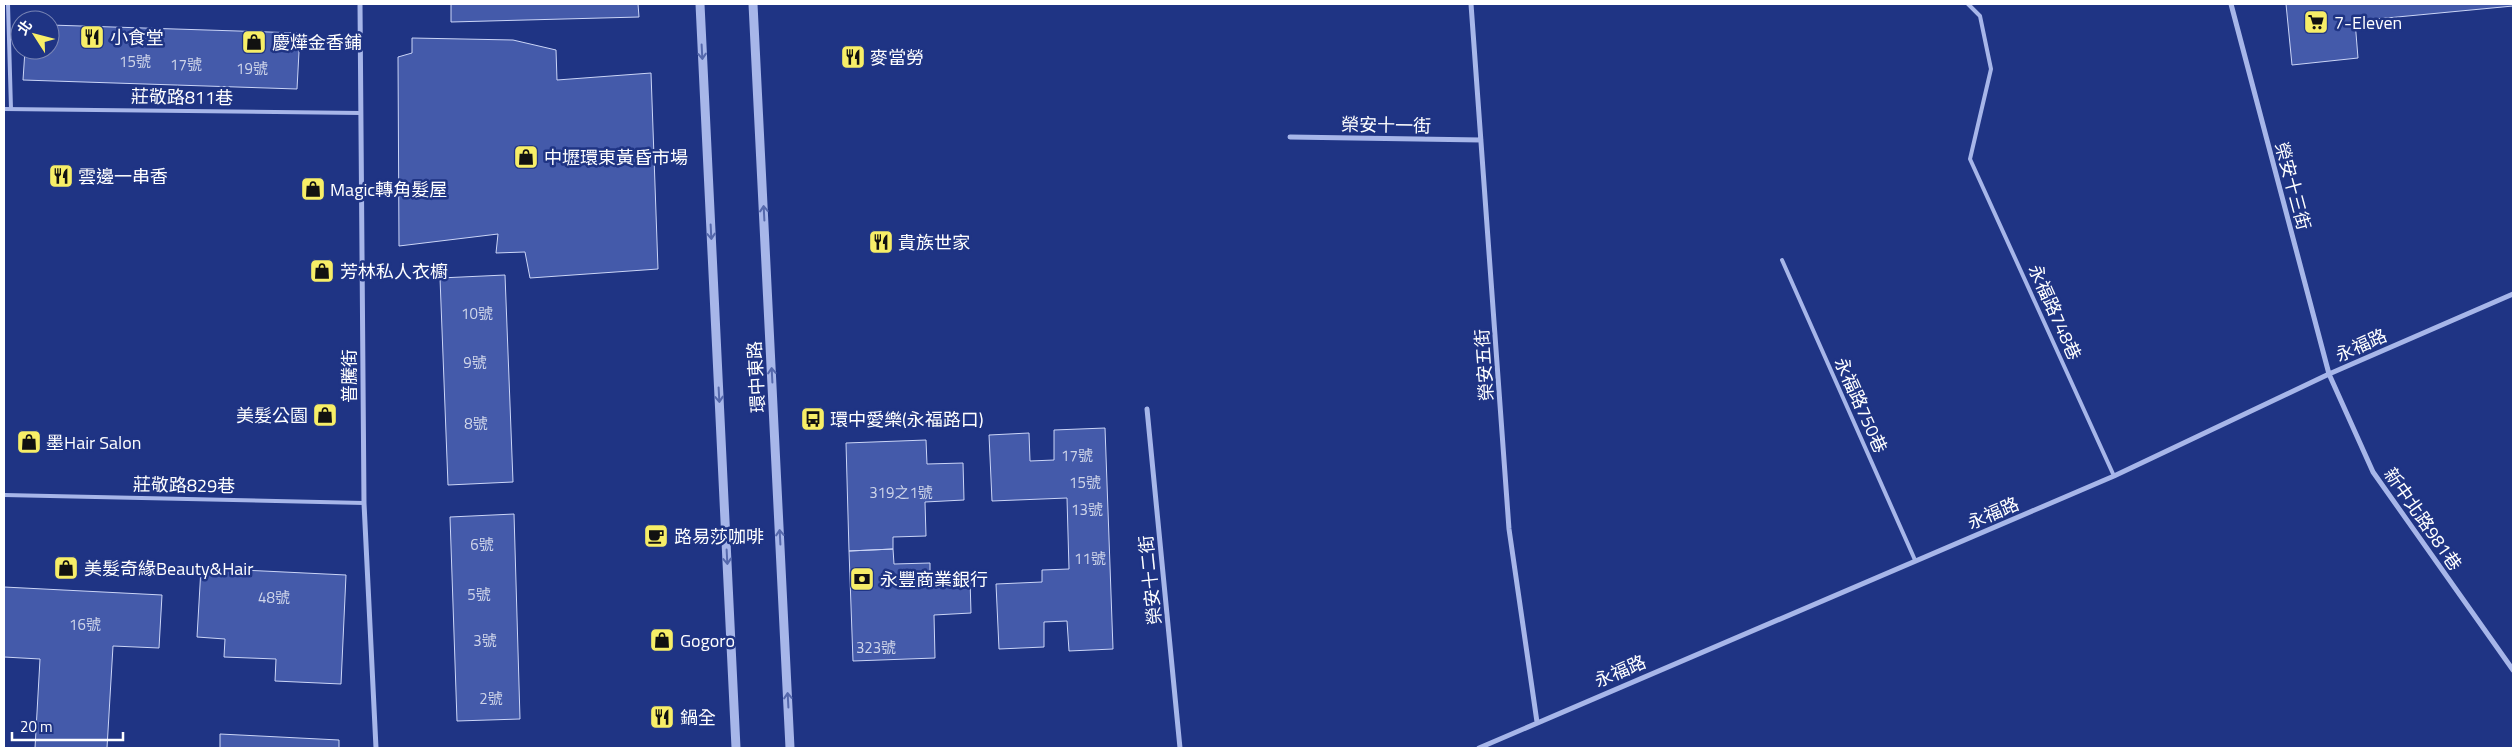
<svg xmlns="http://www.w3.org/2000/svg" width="2517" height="752" viewBox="0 0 2517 752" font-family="'Titillium Web','Noto Sans TC',sans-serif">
  <rect width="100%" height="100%" fill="#1f3484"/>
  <path fill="#445aaa" stroke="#cbd5f7" d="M 451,4 L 638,4 L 639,17 L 451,22 Z
    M 2286,4 L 2513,4 L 2513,6 L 2355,21 L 2358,58 L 2292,65 Z
    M 50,25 L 300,33 L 297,89 L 23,80 L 25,50 L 50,50 Z
    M 412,38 L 513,40 L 556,50 L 557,80 L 651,73 L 658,269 L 530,278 L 525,252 L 496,253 L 498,234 L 399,246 L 398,57 L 412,53 Z
    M 505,275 L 513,482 L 448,485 L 440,278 Z
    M 1105,428 L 1113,649 L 1069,651 L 1067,621 L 1044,622 L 1044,647 L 999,649 L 996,584 L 1042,582 L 1042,570 L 1069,569 L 1067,498 L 992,501 L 989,435 L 1029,433 L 1030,461 L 1054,460 L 1054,430 Z
    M 926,440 L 927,464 L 963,463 L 964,500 L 925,502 L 926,536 L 893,537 L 893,549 L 849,551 L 846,443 Z
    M 514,514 L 520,719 L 457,721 L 450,517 Z
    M 893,549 L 894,564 L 930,563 L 930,580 L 970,579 L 971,613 L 934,615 L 935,658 L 853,661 L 849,551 Z
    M 201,568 L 346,575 L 341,684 L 275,681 L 276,659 L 224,657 L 225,639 L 197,637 Z
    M 4,587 L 162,595 L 159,648 L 113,646 L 107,748 L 35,748 L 40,659 L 4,657 Z
    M 220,734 L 339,740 L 339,748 L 220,748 Z"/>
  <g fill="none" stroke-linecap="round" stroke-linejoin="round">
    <path stroke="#a7b6e9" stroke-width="4" d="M 8,4 L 11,109
      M 1968,4 L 1980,16 L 1991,69 L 1970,159 L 2114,476
      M 4,109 L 361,113
      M 1782,260 L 1915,560
      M 4,495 L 364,503"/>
    <path stroke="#a7b6e9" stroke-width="5" d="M 360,4 L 364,503 L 376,748
      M 1471,4 L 1509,529 L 1537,722
      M 2231,4 L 2329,374 L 2373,472 L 2513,670
      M 1290,137 L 1481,140
      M 1147,409 L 1180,748
      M 1479,748 L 2114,476 L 2329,374 L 2513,294"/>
    <path stroke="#a7b6e9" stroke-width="9" d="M 700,4 L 736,748
      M 753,4 L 790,748"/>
  </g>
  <defs><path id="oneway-shaft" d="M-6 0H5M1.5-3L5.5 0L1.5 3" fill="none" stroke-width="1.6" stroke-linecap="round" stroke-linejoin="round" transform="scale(1.25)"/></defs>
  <g stroke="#5568ac">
    <use href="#oneway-shaft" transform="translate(702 52) rotate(87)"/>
    <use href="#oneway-shaft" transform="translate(764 213) rotate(-93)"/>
    <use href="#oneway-shaft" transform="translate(711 232) rotate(87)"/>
    <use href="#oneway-shaft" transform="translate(772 375) rotate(-93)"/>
    <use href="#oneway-shaft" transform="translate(719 395) rotate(87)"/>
    <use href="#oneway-shaft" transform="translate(780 537) rotate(-93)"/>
    <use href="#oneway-shaft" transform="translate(727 557) rotate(87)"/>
    <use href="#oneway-shaft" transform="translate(788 700) rotate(-93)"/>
  </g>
  <defs>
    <symbol id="supermarket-square" viewBox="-11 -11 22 22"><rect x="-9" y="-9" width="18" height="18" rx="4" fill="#f7ee67" stroke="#1f3484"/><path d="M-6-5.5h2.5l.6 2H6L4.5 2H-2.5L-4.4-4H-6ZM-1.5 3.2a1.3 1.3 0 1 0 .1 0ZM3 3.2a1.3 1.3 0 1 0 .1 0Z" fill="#111"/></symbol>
    <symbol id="restaurant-square" viewBox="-11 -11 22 22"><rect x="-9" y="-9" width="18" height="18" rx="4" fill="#f7ee67" stroke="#1f3484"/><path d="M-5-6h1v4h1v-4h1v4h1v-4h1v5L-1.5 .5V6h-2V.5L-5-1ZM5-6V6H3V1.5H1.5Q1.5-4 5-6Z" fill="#111"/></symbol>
    <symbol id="shop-square" viewBox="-11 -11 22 22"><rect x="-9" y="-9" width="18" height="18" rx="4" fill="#f7ee67" stroke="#1f3484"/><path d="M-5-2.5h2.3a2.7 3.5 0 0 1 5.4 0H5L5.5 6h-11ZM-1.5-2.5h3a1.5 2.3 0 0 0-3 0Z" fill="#111"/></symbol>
    <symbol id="bus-square" viewBox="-11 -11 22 22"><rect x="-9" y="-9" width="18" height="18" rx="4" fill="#f7ee67" stroke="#1f3484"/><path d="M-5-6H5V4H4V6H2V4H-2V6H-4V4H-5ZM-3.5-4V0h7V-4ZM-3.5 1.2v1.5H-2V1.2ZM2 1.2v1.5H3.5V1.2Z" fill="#111"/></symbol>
    <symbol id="cafe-square" viewBox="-11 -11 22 22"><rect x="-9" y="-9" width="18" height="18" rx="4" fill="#f7ee67" stroke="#1f3484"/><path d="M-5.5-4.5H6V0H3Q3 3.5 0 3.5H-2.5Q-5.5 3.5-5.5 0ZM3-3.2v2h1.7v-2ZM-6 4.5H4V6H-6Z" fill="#111"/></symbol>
    <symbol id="bank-square" viewBox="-11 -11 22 22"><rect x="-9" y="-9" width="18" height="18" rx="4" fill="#f7ee67" stroke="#1f3484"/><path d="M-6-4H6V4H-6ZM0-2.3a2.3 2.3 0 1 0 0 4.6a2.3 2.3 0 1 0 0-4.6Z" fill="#111"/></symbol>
  </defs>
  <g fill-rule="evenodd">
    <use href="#supermarket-square" x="2302" y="8" width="28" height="28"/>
    <use href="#restaurant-square" x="78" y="23" width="28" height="28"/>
    <use href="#shop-square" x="240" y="28" width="28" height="28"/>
    <use href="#restaurant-square" x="839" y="43" width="28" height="28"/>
    <use href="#shop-square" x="512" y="143" width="28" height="28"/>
    <use href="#restaurant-square" x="47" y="162" width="28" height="28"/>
    <use href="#shop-square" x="299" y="175" width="28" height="28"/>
    <use href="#restaurant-square" x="867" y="228" width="28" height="28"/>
    <use href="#shop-square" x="308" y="257" width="28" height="28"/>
    <use href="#shop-square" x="311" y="401" width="28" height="28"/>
    <use href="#bus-square" x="799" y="405" width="28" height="28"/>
    <use href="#shop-square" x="15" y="428" width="28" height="28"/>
    <use href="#cafe-square" x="642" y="522" width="28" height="28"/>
    <use href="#shop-square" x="52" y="554" width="28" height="28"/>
    <use href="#bank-square" x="848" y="565" width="28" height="28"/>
    <use href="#shop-square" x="648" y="626" width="28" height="28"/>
    <use href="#restaurant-square" x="648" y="703" width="28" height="28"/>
  </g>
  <g text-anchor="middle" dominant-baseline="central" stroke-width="5" stroke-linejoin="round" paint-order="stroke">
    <g font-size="15" fill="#d0d6ea">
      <text x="135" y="61">15號</text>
      <text x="186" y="64">17號</text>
      <text x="252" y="68">19號</text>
      <text x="477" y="313">10號</text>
      <text x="475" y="362">9號</text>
      <text x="476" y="423">8號</text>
      <text x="1077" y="455">17號</text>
      <text x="1085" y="482">15號</text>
      <text x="901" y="492">319之1號</text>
      <text x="1087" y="509">13號</text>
      <text x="482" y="544">6號</text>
      <text x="1090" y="558">11號</text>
      <text x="479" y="594">5號</text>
      <text x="274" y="597">48號</text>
      <text x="85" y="624">16號</text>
      <text x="485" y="640">3號</text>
      <text x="876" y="647">323號</text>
      <text x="491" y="698">2號</text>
    </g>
    <g font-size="18" fill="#fff" stroke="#1f3484" text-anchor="start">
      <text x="2334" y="22">7-Eleven</text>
      <text x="110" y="37">小食堂</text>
      <text x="272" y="42">慶燁金香鋪</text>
      <text x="870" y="57">麥當勞</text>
      <text x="544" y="157">中壢環東黃昏市場</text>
      <text x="78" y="176">雲邊一串香</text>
      <text x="330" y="189">Magic轉角髮屋</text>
      <text x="898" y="242">貴族世家</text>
      <text x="340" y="271">芳林私人衣櫥</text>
      <text x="308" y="415" text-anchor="end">美髮公園</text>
      <text x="830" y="419">環中愛樂(永福路口)</text>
      <text x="46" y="442">墨Hair Salon</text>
      <text x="674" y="536">路易莎咖啡</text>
      <text x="84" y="568">美髮奇緣Beauty&amp;Hair</text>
      <text x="880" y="579">永豐商業銀行</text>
      <text x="680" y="640">Gogoro</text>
      <text x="680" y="717">鍋全</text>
    </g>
    <g font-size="18" fill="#fff" stroke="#1f3484">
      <text transform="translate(182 97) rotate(1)">莊敬路811巷</text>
      <text transform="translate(1386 125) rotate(1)">榮安十一街</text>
      <text transform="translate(2293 186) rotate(75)">榮安十三街</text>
      <text transform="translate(2055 312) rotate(66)">永福路748巷</text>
      <text transform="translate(2361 345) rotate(-24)">永福路</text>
      <text transform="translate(1484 365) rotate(-94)">榮安五街</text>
      <text transform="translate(349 376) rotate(-90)">普騰街</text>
      <text transform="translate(756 377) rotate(-93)">環中東路</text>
      <text transform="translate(1861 405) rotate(66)">永福路750巷</text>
      <text transform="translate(184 485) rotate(1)">莊敬路829巷</text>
      <text transform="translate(1993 513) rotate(-23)">永福路</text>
      <text transform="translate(2423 519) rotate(55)">新中北路981巷</text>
      <text transform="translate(1150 580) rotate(-96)">榮安十二街</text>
      <text transform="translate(1620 671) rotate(-23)">永福路</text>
    </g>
  </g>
  <rect width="2517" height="752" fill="none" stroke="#ffffff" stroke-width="10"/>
  <g transform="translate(35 35) rotate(306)"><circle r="24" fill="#1f3484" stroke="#7985b5"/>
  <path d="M0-4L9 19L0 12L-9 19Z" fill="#f7ee67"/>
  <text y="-8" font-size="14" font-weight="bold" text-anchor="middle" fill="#ffffff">北</text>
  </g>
  <path d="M12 732v8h111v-8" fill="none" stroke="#ffffff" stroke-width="2.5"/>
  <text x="20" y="732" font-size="15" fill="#ffffff" stroke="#1f3484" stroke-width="4" paint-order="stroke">20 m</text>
</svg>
